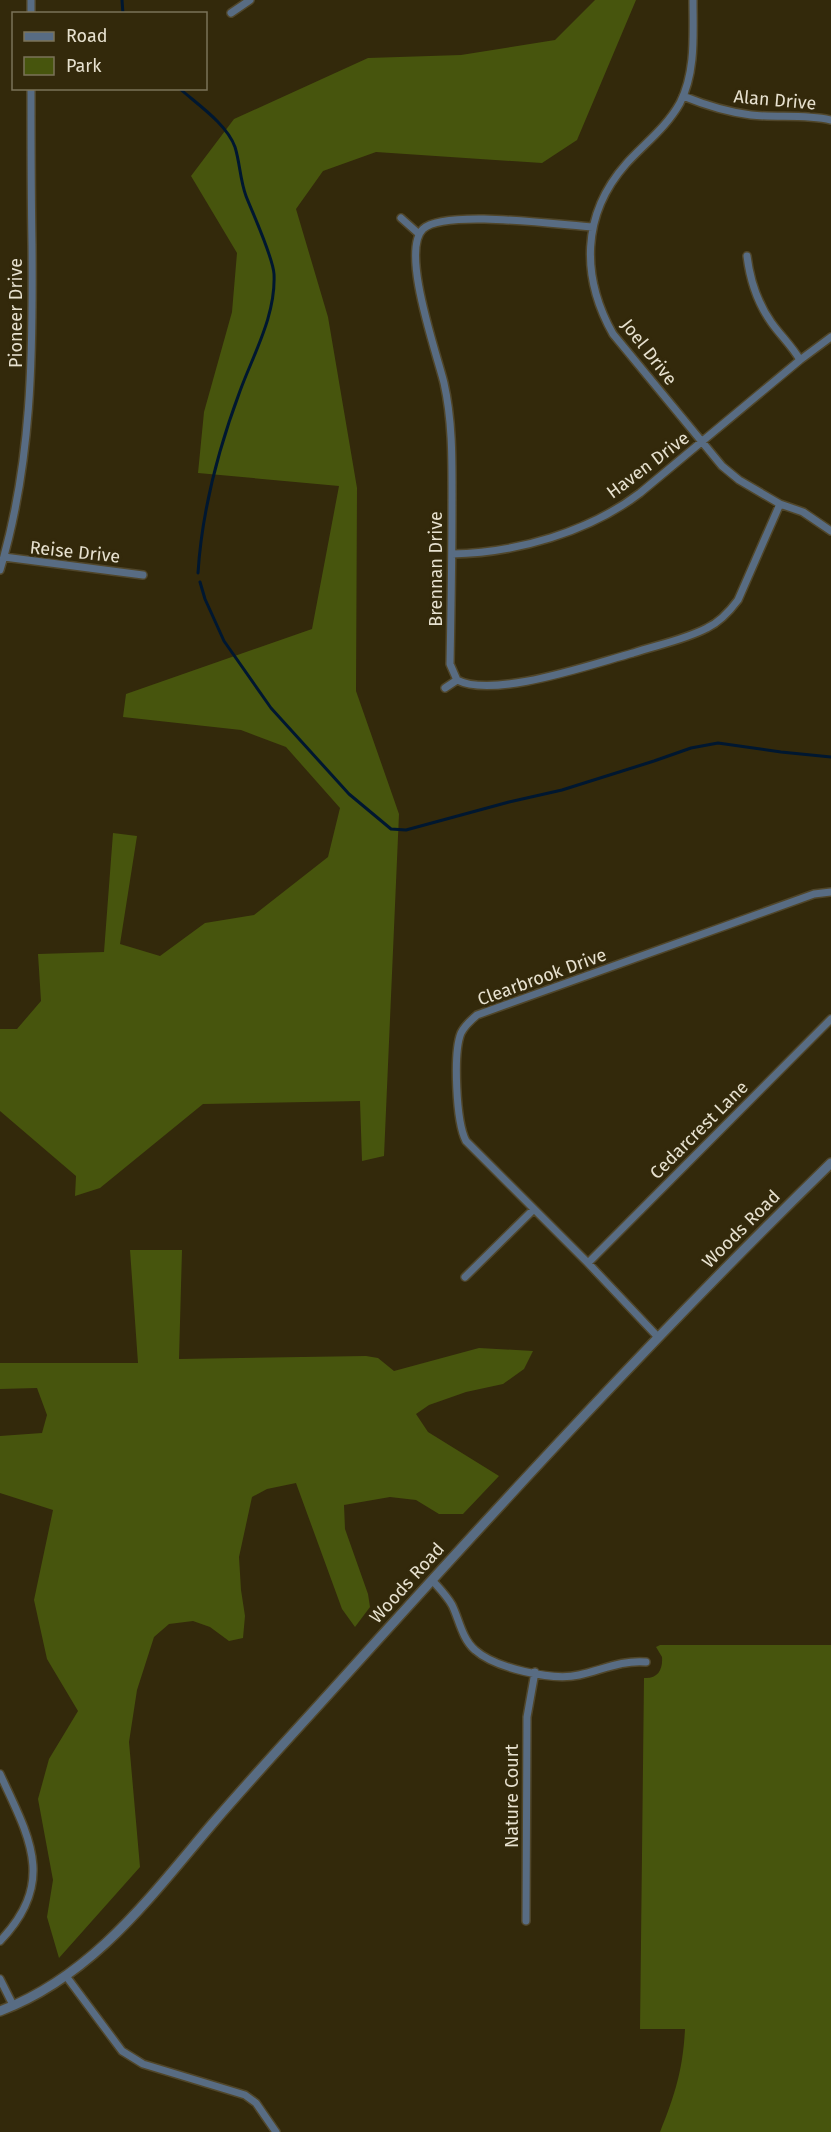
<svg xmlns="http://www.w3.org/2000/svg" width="831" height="2132" viewBox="0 0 831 2132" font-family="'Fira Sans',sans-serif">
  <rect width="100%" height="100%" fill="#33290b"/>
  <path fill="#47550d" d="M 595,0 L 636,0 L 577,140 L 542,163 L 376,152 L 323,171 L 296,209 L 328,317 L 357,488 L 356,691 L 399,814 L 384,1156 L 362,1161 L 360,1101 L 203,1104 L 100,1188 L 75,1196 L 76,1176 L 0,1111 L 0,1029 L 17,1029 L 41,1001 L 38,954 L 104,952 L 113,833 L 137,836 L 120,944 L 160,956 L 205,923 L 254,915 L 328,857 L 340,808 L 286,747 L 241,730 L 123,717 L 126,694 L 312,629 L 339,486 L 198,473 L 204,412 L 232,312 L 237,253 L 191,176 L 234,119 L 368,58 L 461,55 L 555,40 Z
    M 130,1250 L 182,1250 L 179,1359 L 366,1356 L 378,1358 L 394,1371 L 479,1348 L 533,1351 L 524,1369 L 503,1384 L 466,1392 L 429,1405 L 416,1414 L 428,1432 L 499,1476 L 463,1514 L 439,1514 L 416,1500 L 390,1497 L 344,1505 L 345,1529 L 368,1594 L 370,1607 L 355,1627 L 342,1609 L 296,1483 L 267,1489 L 252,1497 L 239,1557 L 241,1590 L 245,1616 L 243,1638 L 229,1641 L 210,1627 L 193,1621 L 169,1624 L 154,1637 L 137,1690 L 129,1742 L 140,1867 L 59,1958 L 47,1917 L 53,1880 L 38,1799 L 49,1759 L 78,1711 L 47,1659 L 34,1600 L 53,1510 L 0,1493 L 0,1436 L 42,1433 L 47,1415 L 37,1388 L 0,1389 L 0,1363 L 138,1363 Z
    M 660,1645 L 831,1645 L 831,2132 L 660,2132 C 675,2095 683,2069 685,2029 L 640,2029 L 644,1678 C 658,1679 663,1669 662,1657 L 656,1647 Z"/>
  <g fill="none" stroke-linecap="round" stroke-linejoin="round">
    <path stroke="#001730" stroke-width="3" d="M 122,0 L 123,14
      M 179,88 C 197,104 227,124 235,147 C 240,163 240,180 246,196 C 253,214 273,257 274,274 C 276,315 254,353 240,391 C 218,450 202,509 198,573
      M 200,582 L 205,599 L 224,641 L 271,708 L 349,794 L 391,829 L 406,830 L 509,802 L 562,790 L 654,761 L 691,748 L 718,743 L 781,752 L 831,757"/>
    <defs>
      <path id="minor" d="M 31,0 L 31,14
        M 693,0 C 693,34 696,72 680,103 C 666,128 644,144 626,164 C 581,215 581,277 613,334 L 722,466 L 739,480 L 780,504 L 803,512 L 831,531
        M 231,13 L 250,0
        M 683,96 C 705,105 727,112 751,115 C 778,118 804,114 831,120
        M 401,218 L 419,234
        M 593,227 C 560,225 445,209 423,229 C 400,251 437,354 444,383 C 453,423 452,464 452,505 C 452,558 451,611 450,664 L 457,680 C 494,699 592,664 633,653 C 657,645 684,640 707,628 C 720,622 729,612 738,600 L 780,504
        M 747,256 C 750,280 757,302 771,322 C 780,335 792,346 800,360
        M 452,554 C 516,553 589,532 640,493 L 800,360 L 831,337
        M 4,557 L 143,575
        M 0,570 C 32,464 33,354 32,244 C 31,192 31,140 31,88
        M 445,688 L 457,680
        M 588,1263 L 831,1019
        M 465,1277 L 533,1210
        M 657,1336 L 588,1263 L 466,1141 C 456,1122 453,1053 461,1033 C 465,1025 471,1020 477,1015 L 814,894 L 831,892
        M 432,1580 C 439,1588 447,1596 452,1605 C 459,1619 462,1639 475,1650 C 495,1668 552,1681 579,1675 C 602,1670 621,1660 646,1662
        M 0,1774 C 29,1837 57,1882 0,1941
        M 526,1921 L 527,1717 L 535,1672
        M 66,1976 L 122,2051 L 143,2064 L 245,2095 L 256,2103 L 276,2132
        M 0,1979 L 13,2005"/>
      <path id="tertiary" d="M 0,2011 C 93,1976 151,1896 213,1823 C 256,1773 301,1725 345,1676 C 503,1501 662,1328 831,1163"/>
    </defs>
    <use href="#minor" stroke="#50462a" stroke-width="10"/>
    <use href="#tertiary" stroke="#50462a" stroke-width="12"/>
    <use href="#minor" stroke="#586c83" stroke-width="7"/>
    <use href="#tertiary" stroke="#586c83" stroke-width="9"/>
  </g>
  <g text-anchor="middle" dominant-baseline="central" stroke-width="6" stroke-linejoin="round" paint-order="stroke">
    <g font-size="18" fill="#e7e1cf" stroke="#33290b">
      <text transform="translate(775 100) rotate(5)">Alan Drive</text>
      <text transform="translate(16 313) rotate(-90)">Pioneer Drive</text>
      <text transform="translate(649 352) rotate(52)">Joel Drive</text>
      <text transform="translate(648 465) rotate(-37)">Haven Drive</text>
      <text transform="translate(75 552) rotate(6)">Reise Drive</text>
      <text transform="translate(436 569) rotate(-90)">Brennan Drive</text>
      <text transform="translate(542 977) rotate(-20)">Clearbrook Drive</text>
      <text transform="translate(699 1130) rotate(-45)">Cedarcrest Lane</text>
      <text transform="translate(741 1229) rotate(-45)">Woods Road</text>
      <text transform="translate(407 1583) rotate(-48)">Woods Road</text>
      <text transform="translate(512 1796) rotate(-90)">Nature Court</text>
    </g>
  </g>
  <rect x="12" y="12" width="195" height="78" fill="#33290b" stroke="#7b7359" stroke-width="1.5"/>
  <rect x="24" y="32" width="30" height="9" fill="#586c83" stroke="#7b7359" stroke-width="1.5"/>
  <text x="66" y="42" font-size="18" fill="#e7e1cf">Road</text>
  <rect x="24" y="57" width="30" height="18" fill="#47550d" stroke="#7b7359" stroke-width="1.5"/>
  <text x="66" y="72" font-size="18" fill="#e7e1cf">Park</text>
</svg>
